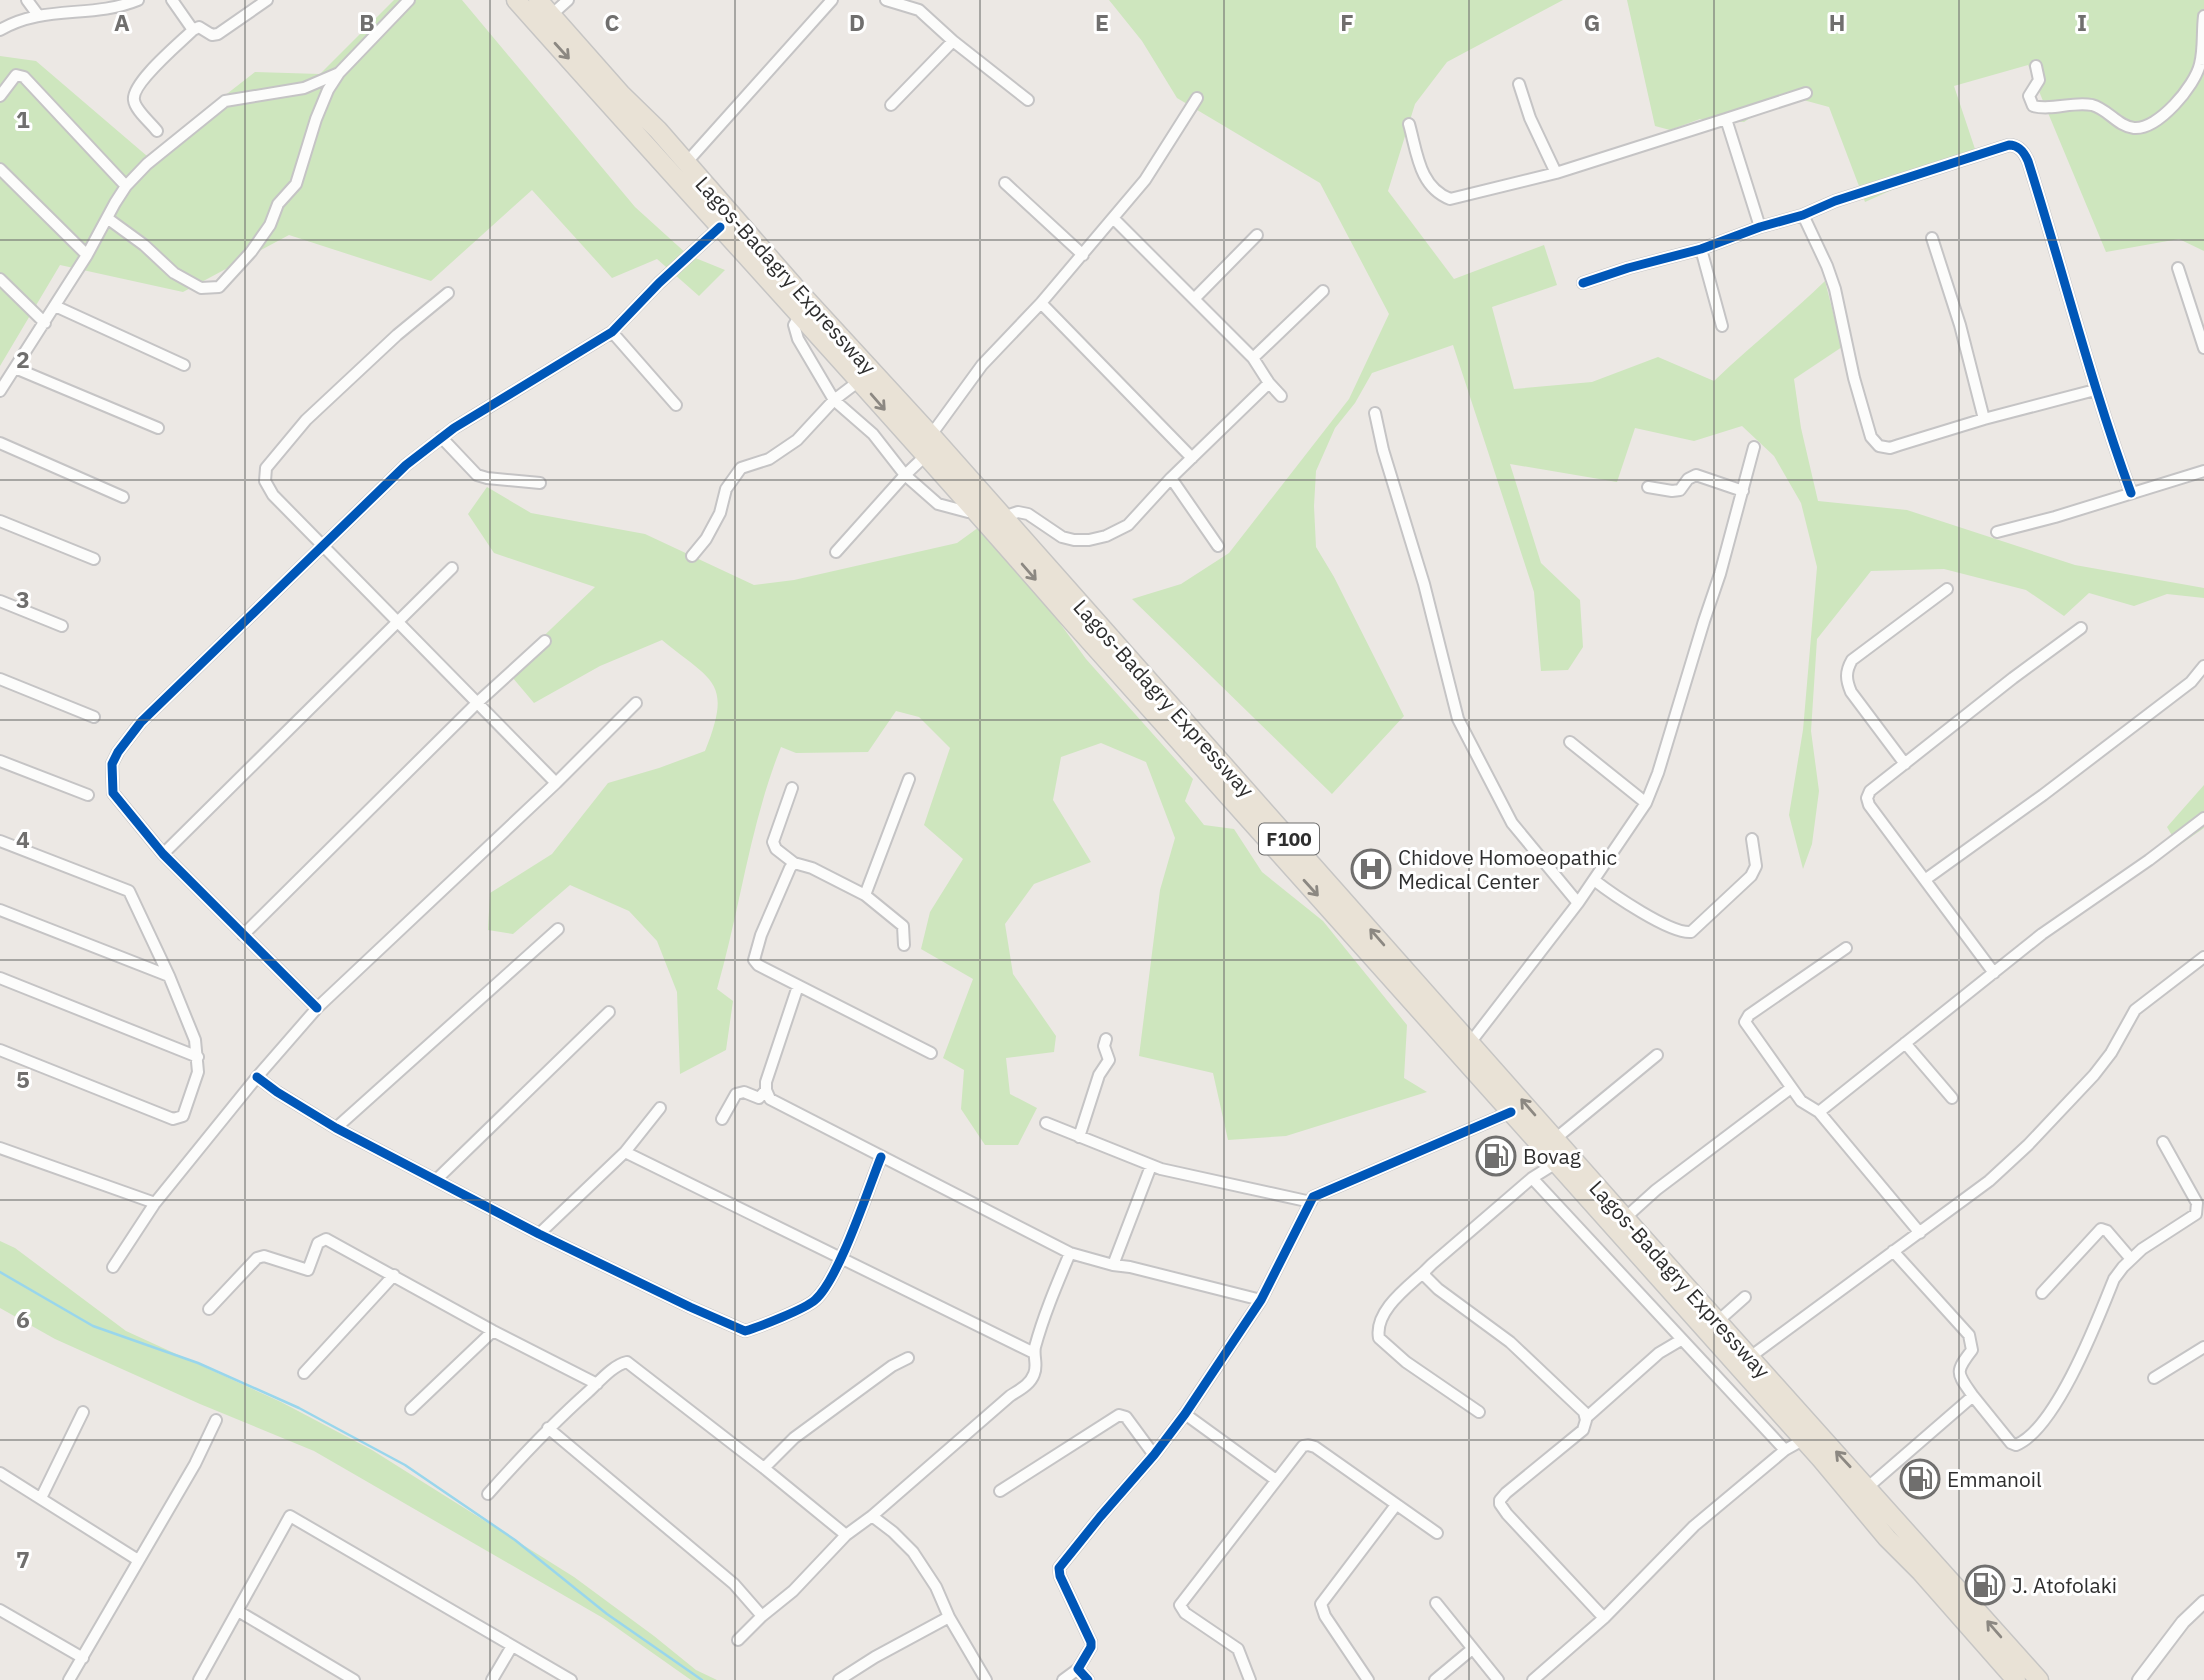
<svg xmlns="http://www.w3.org/2000/svg" width="2204" height="1680" viewBox="0 0 2204 1680" font-family="'IBM Plex Sans',sans-serif">
  <rect width="100%" height="100%" fill="#ece8e4"/>
  <path fill="#cee6be" d="M 394,0 L 462,0 L 635,207 L 688,255 L 725,270 L 699,296 L 657,259 L 612,278 L 532,190 L 431,281 L 289,235 L 183,292 L 60,265 L 0,366 L 0,56 L 36,61 L 147,156 L 255,72 L 320,74 Z
    M 1109,0 L 1563,0 L 1447,62 L 1415,104 L 1388,191 L 1454,279 L 1544,245 L 1557,285 L 1492,307 L 1514,389 L 1592,382 L 1658,357 L 1714,381 C 1750,346 1789,316 1825,281 L 1842,347 L 1794,379 L 1801,428 L 1818,501 L 1907,510 L 2075,565 L 2204,588 L 2204,598 L 2167,594 L 2134,606 L 2089,593 L 2064,616 L 2026,590 L 1944,569 L 1871,571 L 1817,639 L 1811,731 L 1819,791 L 1812,844 L 1803,869 L 1789,815 L 1803,730 L 1817,567 L 1801,503 L 1774,456 L 1742,426 L 1694,441 L 1635,428 L 1617,482 L 1510,464 L 1541,563 L 1580,600 L 1583,647 L 1568,670 L 1541,671 L 1534,592 L 1453,345 L 1372,373 L 1355,403 L 1335,428 L 1316,471 L 1314,506 L 1316,547 L 1334,577 L 1404,716 L 1332,794 L 1132,599 L 1181,584 L 1229,553 L 1349,399 L 1389,314 L 1320,183 L 1177,98 L 1142,41 Z
    M 1627,0 L 2204,0 L 2204,251 L 2179,239 L 2106,252 L 2028,65 L 1954,86 L 1976,152 L 1865,202 L 1829,107 L 1785,95 L 1744,122 L 1700,119 L 1670,130 L 1655,126 Z
    M 487,487 L 531,513 L 645,534 L 754,585 L 794,580 L 957,543 L 986,522 L 1086,659 L 1193,779 L 1185,801 L 1204,825 L 1234,829 L 1262,872 L 1323,921 L 1407,1025 L 1404,1078 L 1427,1092 L 1286,1136 L 1228,1140 L 1213,1073 L 1139,1056 L 1160,890 L 1175,838 L 1146,762 L 1101,743 L 1061,757 L 1053,800 L 1091,862 L 1034,884 L 1005,924 L 1013,974 L 1056,1036 L 1054,1052 L 1006,1058 L 1010,1094 L 1037,1108 L 1018,1145 L 985,1145 L 961,1109 L 964,1070 L 943,1058 L 973,979 L 921,949 L 930,912 L 963,859 L 924,825 L 950,748 L 919,717 L 896,711 L 868,752 L 796,753 L 781,747 C 750,824 740,910 717,989 L 733,1001 L 726,1050 L 680,1074 L 677,992 L 657,941 L 629,911 L 570,885 L 513,934 L 488,930 L 490,893 L 552,854 L 608,783 L 659,768 L 705,751 C 733,681 713,682 662,640 L 600,666 L 534,703 L 507,671 L 595,587 L 494,553 L 468,514 Z
    M 2204,785 L 2204,828 L 2178,846 L 2167,827 Z
    M 0,1241 L 15,1248 L 126,1331 L 281,1402 L 372,1450 L 574,1577 L 654,1636 L 696,1670 L 717,1680 L 691,1680 L 603,1618 L 314,1451 L 200,1404 L 55,1339 L 0,1308 Z"/>
  <g fill="none" stroke-linecap="round" stroke-linejoin="round">
    <path stroke="#99d6ec" stroke-width="2.5" d="M 0,1272 L 93,1326 L 198,1363 L 299,1408 L 405,1465 L 515,1540 L 607,1614 L 702,1680"/>
    <defs>
      <path id="minor" d="M 27,0 L 38,15
        M 172,0 L 193,30
        M 886,0 L 919,10 L 953,41 L 1028,100
        M 549,17 L 568,0
        M 0,30 C 44,4 92,19 138,0
        M 2036,66 L 2039,80 L 2029,96 L 2033,106 C 2053,111 2072,101 2092,105 C 2108,109 2117,126 2134,128 C 2158,130 2195,86 2200,64 C 2204,49 2202,32 2204,16
        M 1519,84 L 1530,118 L 1556,173
        M 0,96 L 16,75 L 24,77 L 126,186
        M 891,105 L 953,41
        M 1726,119 L 1806,93
        M 1409,124 C 1417,152 1419,187 1450,199 L 1556,173 L 1726,119 L 1760,227
        M 157,131 C 151,123 135,110 134,100 C 131,83 181,42 193,30 L 199,27 L 212,35 L 218,34 L 267,0
        M 686,163 L 832,0
        M 0,169 L 87,255
        M 1005,183 L 1083,255
        M 1803,215 L 1827,266 L 1835,289 L 1854,378 L 1871,437 L 1879,446 L 1890,448 L 1899,445 L 1984,419 L 2095,390
        M 107,218 L 144,245 L 174,273 L 201,288 L 219,287 L 251,252 L 270,225 L 278,204 L 296,184 L 316,119 L 328,90 L 339,73 L 409,0
        M 1114,219 L 1253,358 L 1269,383 L 1281,396
        M 1932,238 L 1960,325 L 1984,419
        M 1701,249 L 1722,326
        M 2178,268 L 2204,348
        M 0,279 L 45,323
        M 1583,283 L 1628,268 L 1701,249 L 1760,227 L 1803,215 L 1835,201 L 2009,145 C 2019,145 2024,152 2028,161 C 2063,271 2091,384 2131,493
        M 448,293 L 397,335 L 306,420 L 266,468 L 265,481 L 273,495 L 556,783
        M 1194,299 L 1257,235
        M 1041,303 L 1192,458
        M 55,306 L 184,365
        M 800,315 L 794,325 L 798,339 L 834,400 L 873,434 L 905,475 L 938,504 L 968,512 L 975,508
        M 612,332 L 676,405
        M 1253,358 L 1323,291
        M 15,368 L 158,428
        M 0,391 L 87,255 L 115,203 L 126,186 L 147,164 L 225,101 L 304,88 L 339,73
        M 1375,413 L 1383,450 L 1424,584 L 1458,719 L 1512,823 L 1578,903
        M 931,435 L 982,365 L 1041,303 L 1145,180 L 1197,98
        M 441,437 L 477,475 L 487,478 L 540,483
        M 0,443 L 123,497
        M 1171,478 L 1218,546
        M 1648,487 L 1672,491 L 1680,490 L 1688,479 L 1696,475 L 1743,491
        M 1003,517 L 1018,512 L 1028,514 L 1062,537 L 1074,540 L 1089,540 L 1106,536 L 1128,525 L 1171,478 L 1269,383
        M 0,521 L 94,559
        M 1997,532 L 2055,517 L 2204,471
        M 836,552 L 905,475 L 925,456
        M 692,556 L 706,539 L 720,513 L 726,489 L 741,468 L 769,459 L 797,440 L 834,400 L 859,381
        M 0,601 L 62,626
        M 0,679 L 94,717
        M 1570,742 L 1646,803
        M 0,761 L 88,795
        M 1905,764 L 1851,692 C 1846,680 1845,672 1852,660 L 1947,589
        M 792,788 L 773,842 L 776,849 L 794,863
        M 0,841 L 129,891 L 169,976 L 195,1040 L 198,1072 L 183,1116 L 173,1119 L 0,1050
        M 163,854 L 452,568
        M 1926,879 L 2043,795 L 2191,682 L 2204,666
        M 1594,880 C 1612,894 1670,934 1691,932 L 1751,876 L 1756,866 L 1752,839
        M 865,895 L 909,779
        M 0,910 L 169,976
        M 243,935 L 477,703 L 545,641
        M 904,945 L 903,926 L 865,895 L 812,868 L 794,863 L 790,868 L 761,935 L 754,960 L 758,965 L 931,1053
        M 1846,948 L 1749,1015 L 1745,1022 L 1801,1101 L 1819,1112 L 1920,1233
        M 1994,973 L 1869,805 L 1867,798 L 1870,791 L 2013,678 L 2081,628
        M 0,978 L 198,1057
        M 798,986 L 766,1082 L 766,1090 L 770,1099 L 1070,1253 L 1113,1265 L 1130,1267 L 1261,1300
        M 317,1008 L 163,854 L 113,793 L 112,764 L 118,752 L 141,722 L 406,465 L 454,428 L 612,332 L 659,283 L 720,227
        M 1470,1043 L 1578,903 L 1646,803 L 1658,773 L 1704,621 L 1720,574 L 1754,447
        M 1905,1043 L 1952,1098
        M 257,1077 L 277,1092 L 336,1128 L 539,1234 L 690,1307 L 745,1331 C 759,1327 805,1309 815,1300 C 839,1279 868,1189 881,1157
        M 1819,1112 L 2042,934 L 2149,860 L 2204,818
        M 722,1119 L 736,1094 L 744,1092 L 759,1098 L 766,1090
        M 1046,1123 L 1161,1169 L 1311,1202
        M 336,1128 L 558,929
        M 1079,1137 L 1099,1075 L 1109,1060 L 1104,1046 L 1106,1039
        M 1555,1139 L 1657,1055
        M 0,1148 L 155,1203
        M 625,1152 L 660,1108
        M 1556,1163 L 1532,1178 L 1432,1264 L 1425,1271 L 1425,1276 L 1438,1289 L 1510,1342 L 1584,1412 L 1586,1420 L 1583,1430 L 1506,1493 L 1500,1500 L 1500,1504 L 1507,1514 L 1604,1618
        M 1532,1178 L 1785,1450
        M 437,1179 L 609,1012
        M 1625,1218 L 1656,1190 L 1791,1088
        M 539,1234 L 625,1152 L 1034,1353
        M 1893,1251 L 1969,1335 L 1972,1350 C 1954,1373 1957,1373 1973,1396
        M 1113,1265 L 1151,1166
        M 113,1267 L 155,1203 L 257,1077 L 317,1008 L 556,783 L 636,703
        M 1425,1271 C 1408,1287 1374,1311 1379,1338 L 1406,1362 L 1479,1412
        M 2042,1293 L 2101,1229 L 2107,1231 L 2131,1259
        M 209,1309 L 257,1258 L 264,1256 L 308,1270 L 318,1243 L 326,1239 L 493,1331 L 597,1384
        M 1718,1321 L 1745,1297
        M 1750,1357 L 1989,1181 L 2028,1145 L 2094,1075 L 2111,1053 L 2135,1010 L 2204,957
        M 304,1373 L 394,1275
        M 2154,1378 L 2204,1347
        M 411,1409 L 493,1331
        M 1185,1414 L 1276,1480
        M 1587,1417 L 1659,1353 L 1681,1340
        M 548,1428 L 734,1584 L 762,1616
        M 764,1468 L 794,1438 L 892,1366 L 908,1358
        M 0,1473 L 138,1560
        M 1868,1487 L 1973,1396 L 2011,1443 L 2016,1445 C 2056,1429 2098,1319 2114,1279 L 2123,1267 L 2142,1249 L 2196,1214 L 2197,1203 L 2163,1142
        M 1000,1491 L 1119,1415 L 1126,1417 L 1154,1455
        M 488,1494 C 520,1458 552,1424 588,1392 C 599,1382 613,1365 627,1362 L 764,1468 L 846,1535
        M 41,1498 L 83,1412
        M 872,1516 L 893,1532 L 913,1552 L 936,1587 L 949,1617 L 986,1680
        M 1436,1603 L 1498,1680
        M 0,1610 L 83,1658
        M 238,1611 L 354,1680
        M 738,1640 L 762,1616 L 793,1591 L 846,1535 L 872,1516 L 1010,1396 C 1019,1390 1030,1385 1034,1374 C 1038,1365 1033,1356 1035,1347 C 1044,1314 1057,1284 1070,1253
        M 69,1680 L 195,1464 L 216,1420
        M 199,1680 L 290,1516 L 571,1680
        M 492,1680 L 512,1646
        M 839,1680 L 875,1657 L 949,1617
        M 1063,1680 L 1078,1669
        M 1088,1680 L 1078,1669 L 1091,1647 L 1091,1642 L 1060,1576 L 1059,1568 L 1100,1517 L 1154,1455 L 1185,1414 L 1261,1300 L 1313,1197 L 1511,1112
        M 1250,1680 L 1238,1649 L 1185,1613 L 1180,1605 L 1303,1446 L 1308,1445 L 1315,1447 L 1437,1533
        M 1368,1680 L 1325,1616 L 1321,1604 L 1396,1505
        M 1435,1680 L 1471,1650
        M 1533,1680 L 1604,1618 L 1694,1526 L 1785,1450 L 1803,1440"/>
      <path id="tertiary" d="M 2139,1680 L 2183,1622 L 2204,1602"/>
      <path id="trunk" d="M 516,0 C 700,207 888,409 1069,618 L 1821,1459 L 1887,1538 L 1921,1572 L 2016,1680
        M 538,0 L 621,94 L 658,130 L 794,286 L 931,435 L 1625,1218 L 2039,1680"/>
    </defs>
    <use href="#minor" stroke="#c5c4c5" stroke-width="14"/>
    <use href="#tertiary" stroke="#c5c4c5" stroke-width="16"/>
    <use href="#trunk" stroke="#c6c5c4" stroke-width="21"/>
    <use href="#minor" stroke="#fcfcfb" stroke-width="10"/>
    <use href="#tertiary" stroke="#fcfcfb" stroke-width="12"/>
    <use href="#trunk" stroke="#e9e2d6" stroke-width="18"/>
    <defs>
      <path id="cycleway" d="M 1583,283 L 1628,268 L 1701,249 L 1760,227 L 1803,215 L 1835,201 L 2009,145 C 2019,145 2024,152 2028,161 C 2063,271 2091,384 2131,493
        M 317,1008 L 163,854 L 113,793 L 112,764 L 118,752 L 141,722 L 406,465 L 454,428 L 612,332 L 659,283 L 720,227
        M 257,1077 L 277,1092 L 336,1128 L 539,1234 L 690,1307 L 745,1331 C 759,1327 805,1309 815,1300 C 839,1279 868,1189 881,1157
        M 1088,1680 L 1078,1669 L 1091,1647 L 1091,1642 L 1060,1576 L 1059,1568 L 1100,1517 L 1154,1455 L 1185,1414 L 1261,1300 L 1313,1197 L 1511,1112"/>
    </defs>
    <use href="#cycleway" stroke="#fff" stroke-width="13"/>
    <use href="#cycleway" stroke="#0057b8" stroke-width="9"/>
  </g>
  <defs><path id="oneway-shaft" d="M-6 0H5M1.5-3L5.5 0L1.5 3" fill="none" stroke-width="1.6" stroke-linecap="round" stroke-linejoin="round" transform="scale(1.75)"/></defs>
  <g stroke="#8c8882">
    <use href="#oneway-shaft" transform="translate(562 51) rotate(48)"/>
    <use href="#oneway-shaft" transform="translate(878 402) rotate(49)"/>
    <use href="#oneway-shaft" transform="translate(1029 572) rotate(49)"/>
    <use href="#oneway-shaft" transform="translate(1311 888) rotate(48)"/>
    <use href="#oneway-shaft" transform="translate(1377 937) rotate(-131)"/>
    <use href="#oneway-shaft" transform="translate(1528 1107) rotate(-131)"/>
    <use href="#oneway-shaft" transform="translate(1843 1459) rotate(-133)"/>
    <use href="#oneway-shaft" transform="translate(1994 1629) rotate(-131)"/>
  </g>
  <path fill="none" stroke="#706f6e" stroke-width="2" stroke-opacity="0.55" d="M 245,0 L 245,1680M 490,0 L 490,1680M 735,0 L 735,1680M 980,0 L 980,1680M 1224,0 L 1224,1680M 1469,0 L 1469,1680M 1714,0 L 1714,1680M 1959,0 L 1959,1680M 0,240 L 2204,240M 0,480 L 2204,480M 0,720 L 2204,720M 0,960 L 2204,960M 0,1200 L 2204,1200M 0,1440 L 2204,1440"/>
  <defs>
    <symbol id="hospital-ring" viewBox="-11 -11 22 22"><circle r="9.5" fill="#fff" stroke="#706f6e" stroke-width="1.5"/><path d="M-5-5h3v3.5h4V-5h3V5h-3V1.5h-4V5h-3Z" fill="#706f6e"/></symbol>
    <symbol id="fuel-ring" viewBox="-11 -11 22 22"><circle r="9.5" fill="#fff" stroke="#706f6e" stroke-width="1.5"/><path d="M-5.5-6h7V0h2V4h1.3V-2.5L3-4.5l.8-.8L6-3V5H2.5V1h-1V6h-7ZM-4.2-4.7v3.2H.2V-4.7Z" fill="#706f6e"/></symbol>
  </defs>
  <g fill-rule="evenodd">
    <use href="#hospital-ring" x="1349" y="847" width="44" height="44"/>
    <use href="#fuel-ring" x="1474" y="1134" width="44" height="44"/>
    <use href="#fuel-ring" x="1898" y="1457" width="44" height="44"/>
    <use href="#fuel-ring" x="1963" y="1563" width="44" height="44"/>
  </g>
  <g text-anchor="middle" dominant-baseline="central" stroke-width="6" stroke-linejoin="round" paint-order="stroke">
    <rect fill="#fff" stroke="#6d6d6d" stroke-width="2" x="1259" y="823.5" width="60" height="31" rx="5"/>
    <g font-size="19" font-weight="bold" fill="#2e2e2e">
      <text x="1289" y="839">F100</text>
    </g>
    <g font-size="21" fill="#2e2e2e" stroke="#fff">
      <text transform="translate(786 275) rotate(48)">Lagos-Badagry Expressway</text>
      <text transform="translate(1164 698) rotate(48)">Lagos-Badagry Expressway</text>
      <text transform="translate(1680 1279) rotate(48)">Lagos-Badagry Expressway</text>
    </g>
    <g font-size="21" fill="#2e2e2e" stroke="#fff" text-anchor="start">
      <text x="1398" y="857">Chidove Homoeopathic<tspan x="1398" dy="24">Medical Center</tspan></text>
      <text x="1523" y="1156">Bovag</text>
      <text x="1947" y="1479">Emmanoil</text>
      <text x="2012" y="1585">J. Atofolaki</text>
    </g>
  </g>
  <g font-size="23" text-anchor="middle" font-weight="bold" fill="#706f6e" stroke="#fff" stroke-width="6" stroke-linejoin="round" paint-order="stroke">
    <text x="122" y="31">A</text>
    <text x="367" y="31">B</text>
    <text x="612" y="31">C</text>
    <text x="857" y="31">D</text>
    <text x="1102" y="31">E</text>
    <text x="1347" y="31">F</text>
    <text x="1592" y="31">G</text>
    <text x="1837" y="31">H</text>
    <text x="2082" y="31">I</text>
    <text x="23" y="128">1</text>
    <text x="23" y="368">2</text>
    <text x="23" y="608">3</text>
    <text x="23" y="848">4</text>
    <text x="23" y="1088">5</text>
    <text x="23" y="1328">6</text>
    <text x="23" y="1568">7</text>
  </g>
</svg>
